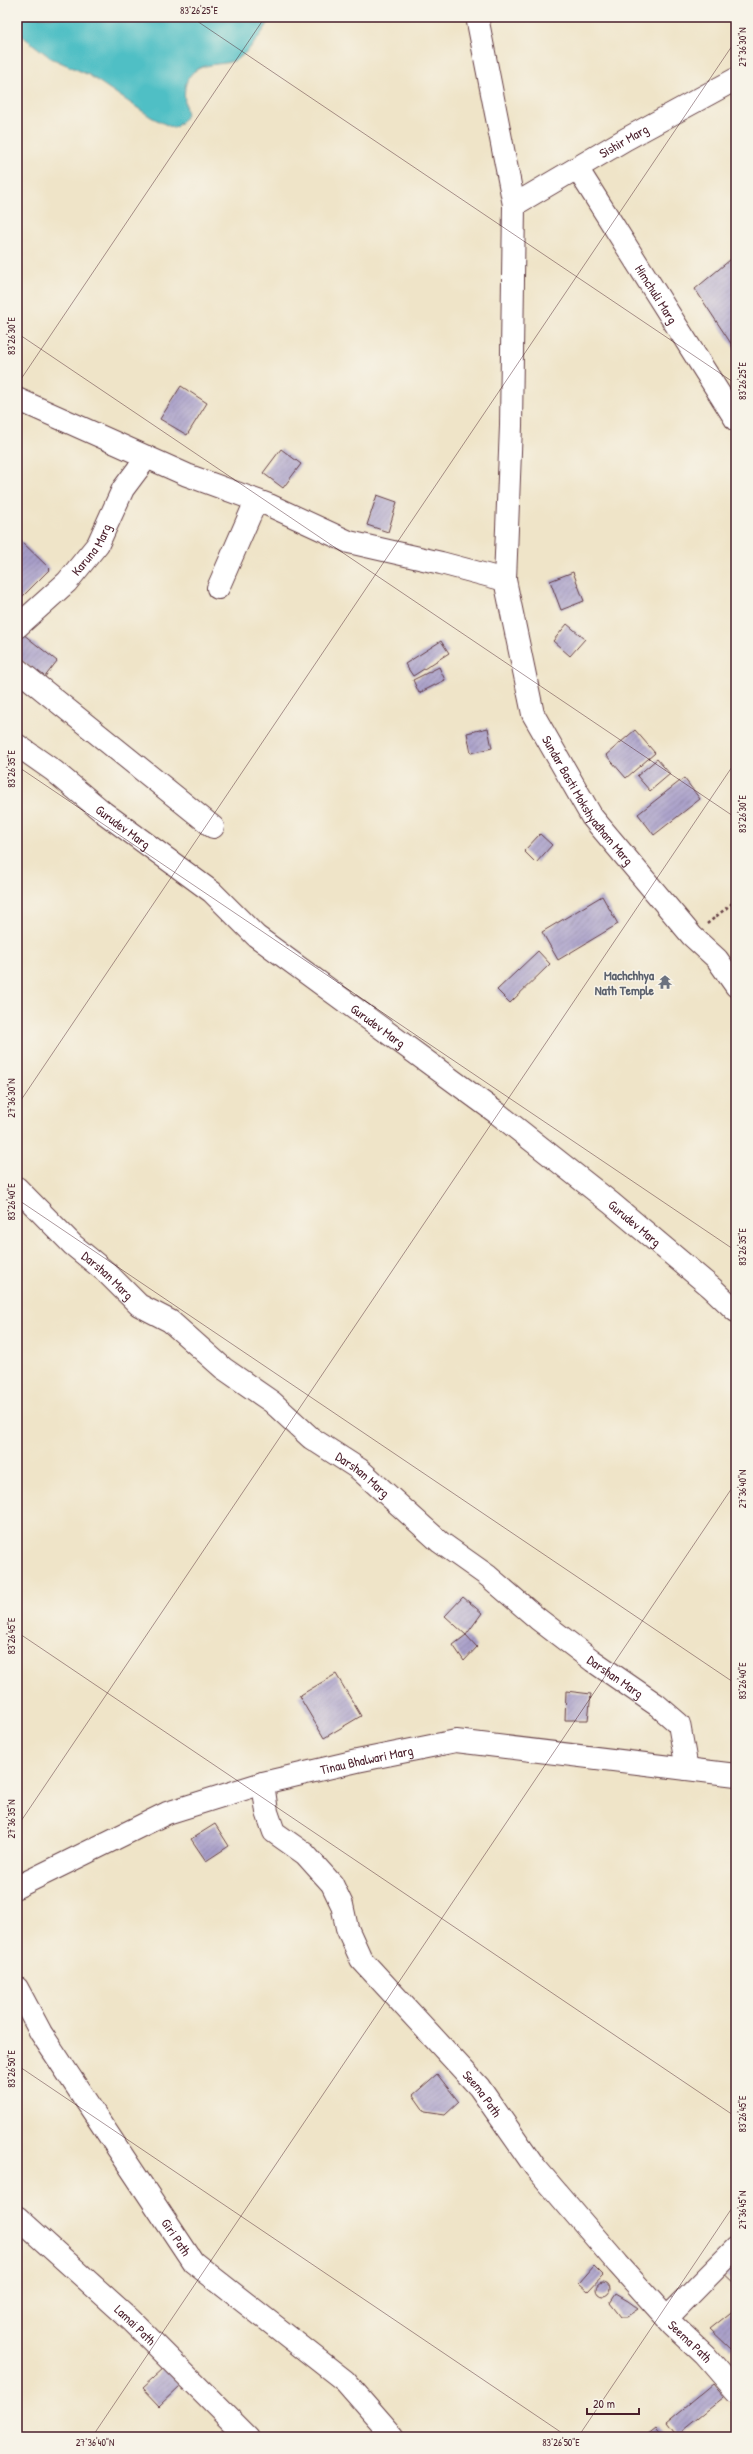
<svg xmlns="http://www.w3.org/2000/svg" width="753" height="2454" viewBox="0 0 753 2454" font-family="'Patrick Hand',sans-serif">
  <defs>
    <pattern id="building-hatch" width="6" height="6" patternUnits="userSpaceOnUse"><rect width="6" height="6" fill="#a79ec9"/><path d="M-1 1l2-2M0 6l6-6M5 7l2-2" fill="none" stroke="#8a80a3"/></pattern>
  </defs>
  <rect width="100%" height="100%" fill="#f7f3e8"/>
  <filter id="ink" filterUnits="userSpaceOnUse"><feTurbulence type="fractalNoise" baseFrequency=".025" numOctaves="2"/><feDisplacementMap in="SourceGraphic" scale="8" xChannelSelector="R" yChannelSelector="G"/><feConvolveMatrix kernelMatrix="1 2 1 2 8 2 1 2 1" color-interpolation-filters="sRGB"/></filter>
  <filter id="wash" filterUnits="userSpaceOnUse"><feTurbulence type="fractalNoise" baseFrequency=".012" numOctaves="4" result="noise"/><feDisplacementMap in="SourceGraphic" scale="16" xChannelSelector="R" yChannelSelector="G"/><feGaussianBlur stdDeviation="0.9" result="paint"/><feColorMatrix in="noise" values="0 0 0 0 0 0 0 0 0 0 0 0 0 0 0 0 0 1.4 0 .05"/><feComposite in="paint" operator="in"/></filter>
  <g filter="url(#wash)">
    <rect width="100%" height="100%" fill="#efe4c8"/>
    <path fill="#50bfc5" stroke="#4d6f78" d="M 17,17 L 272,17 C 266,28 250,51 239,58 C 230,64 220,63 210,65 C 182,70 182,91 187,115 L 178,126 L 173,128 L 151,117 L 89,75 L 51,58 L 17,32 Z"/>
    <g id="blocks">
      <path fill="url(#building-hatch)" d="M 736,255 L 736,351 L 695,289 Z
        M 181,386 L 207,403 L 187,435 L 160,419 Z
        M 281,449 L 301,464 L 283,488 L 263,473 Z
        M 377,495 L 397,502 L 388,532 L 367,525 Z
        M 17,537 L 50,569 L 18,601 L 17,600 Z
        M 573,572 L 584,601 L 561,610 L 550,581 Z
        M 567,624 L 585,639 L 570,656 L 553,641 Z
        M 23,634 L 57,661 L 44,678 L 17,657 L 17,641 Z
        M 441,641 L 449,653 L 413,676 L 405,664 Z
        M 439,667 L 445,680 L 419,693 L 413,680 Z
        M 488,728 L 492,748 L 471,753 L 467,733 Z
        M 635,730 L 655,753 L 626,778 L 606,755 Z
        M 657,759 L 670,774 L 650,791 L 637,776 Z
        M 684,778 L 700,799 L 654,835 L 638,814 Z
        M 540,834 L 552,845 L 536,863 L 524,851 Z
        M 602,896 L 618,924 L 558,960 L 542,932 Z
        M 538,951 L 550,964 L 510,1003 L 497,990 Z
        M 463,1597 L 482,1613 L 466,1635 L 445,1616 Z
        M 466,1635 L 477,1647 L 464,1661 L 453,1645 Z
        M 336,1674 L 361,1716 L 324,1738 L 299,1696 Z
        M 566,1691 L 591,1694 L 588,1720 L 565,1720 Z
        M 215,1824 L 229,1846 L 206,1861 L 191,1839 Z
        M 437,2074 L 459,2102 L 445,2115 L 425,2112 L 413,2095 Z
        M 736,2256 L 736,2285 L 719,2269 Z
        M 594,2266 L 603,2275 L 588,2291 L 579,2283 Z
        M596 2289a7 7 0 1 1 14 0a7 7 0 1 1-14 0Z
        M 616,2294 L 628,2301 L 639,2309 L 627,2317 L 621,2317 L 610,2303 Z
        M 735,2309 L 736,2345 L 731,2349 L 710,2329 Z
        M 165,2367 L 181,2385 L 159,2406 L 142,2388 Z
        M 713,2384 L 724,2397 L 677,2435 L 667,2422 Z
        M 656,2426 L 666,2437 L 642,2437 Z"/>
    </g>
  </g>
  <g filter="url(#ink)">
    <use href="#blocks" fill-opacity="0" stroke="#633d43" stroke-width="1"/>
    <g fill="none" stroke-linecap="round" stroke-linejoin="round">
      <defs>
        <g id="minor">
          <path id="s1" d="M 477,17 L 514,205 L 511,426 L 505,580 L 533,714 L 592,817 L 692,936 L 717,959 L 736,986"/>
          <path id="s2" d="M 577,168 L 736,420"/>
          <path id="s3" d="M 514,205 L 626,139 L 736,79"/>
          <path d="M 17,399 L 187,475 L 269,505 L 349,542 L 441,563 L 505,580"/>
          <path d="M 218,588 L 256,501"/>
          <path id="s4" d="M 17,627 L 67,582 L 98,544 L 123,489 L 147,457"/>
          <path d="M 17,669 L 213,827"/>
          <path id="s5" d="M 17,745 L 54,771 L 103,812 L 212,892 L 256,936 L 497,1113 L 611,1203 L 712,1288 L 736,1311"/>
          <path id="s6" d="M 17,1188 L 73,1245 L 106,1272 L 139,1305 L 170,1321 L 223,1368 L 272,1402 L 311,1438 L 359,1469 L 440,1542 L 488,1576 L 538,1619 L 593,1661 L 657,1705 L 679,1724 L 687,1769"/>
          <path id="s7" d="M 263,1783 L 267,1812 L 274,1832 L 305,1854 L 332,1884 L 342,1905 L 347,1928 L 361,1959 L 479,2087 L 535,2167 L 618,2264 L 672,2324 L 705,2355 L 736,2391"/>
          <path id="s8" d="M 17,1887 L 167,1813 L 263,1783 L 357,1761 L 456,1741 L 736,1775"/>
          <path id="s9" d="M 17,1988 L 41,2033 L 193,2262 L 345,2381 L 394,2437"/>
          <path id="s10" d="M 17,2217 L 131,2320 L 248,2437"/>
          <path d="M 667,2318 L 736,2248"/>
        </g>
      </defs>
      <use href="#minor" stroke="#633d43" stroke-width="24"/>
      <path stroke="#633d43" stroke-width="2.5" stroke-dasharray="3 3" stroke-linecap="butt" d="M 707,924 L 736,900"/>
      <use href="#minor" stroke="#fff" stroke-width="22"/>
    </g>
  </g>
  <path fill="none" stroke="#4a1f2b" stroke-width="1" stroke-opacity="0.45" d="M 191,17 L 736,384M 17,333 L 736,818M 17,385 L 265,17M 17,766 L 736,1251M 17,1106 L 736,40M 17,1199 L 736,1684M 17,1632 L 736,2117M 17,1827 L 736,761M 17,2065 L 568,2437M 92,2437 L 736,1482M 578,2437 L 736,2202"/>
  <defs>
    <symbol id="temple-bare" viewBox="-9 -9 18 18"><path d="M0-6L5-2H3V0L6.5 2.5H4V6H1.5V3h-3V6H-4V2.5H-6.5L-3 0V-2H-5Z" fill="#6b7280" stroke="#f7f3e8" stroke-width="2.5" paint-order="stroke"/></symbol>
  </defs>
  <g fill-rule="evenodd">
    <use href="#temple-bare" x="655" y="972" width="20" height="20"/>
  </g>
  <g text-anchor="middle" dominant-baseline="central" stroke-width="3" stroke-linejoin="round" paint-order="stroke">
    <g font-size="13" fill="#4a1f2b" stroke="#f7f3e8">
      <text stroke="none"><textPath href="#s3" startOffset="127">Sishir Marg</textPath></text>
      <text stroke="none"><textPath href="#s2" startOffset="149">Himchuli Marg</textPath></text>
      <text stroke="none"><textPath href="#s4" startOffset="108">Karuna Marg</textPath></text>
      <text stroke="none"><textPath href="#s1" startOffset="806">Sundar Basti Mokshyadham Marg</textPath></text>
      <text stroke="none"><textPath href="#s5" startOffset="134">Gurudev Marg</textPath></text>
      <text stroke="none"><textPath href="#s5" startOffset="458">Gurudev Marg</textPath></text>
      <text stroke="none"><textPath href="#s5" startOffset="782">Gurudev Marg</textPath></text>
      <text stroke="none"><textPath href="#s6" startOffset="126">Darshan Marg</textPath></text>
      <text stroke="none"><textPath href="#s6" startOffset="451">Darshan Marg</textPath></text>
      <text stroke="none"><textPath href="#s6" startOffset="775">Darshan Marg</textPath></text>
      <text stroke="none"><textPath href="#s8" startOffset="374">Tinau Bhalwari Marg</textPath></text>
      <text stroke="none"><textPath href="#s7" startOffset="391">Seema Path</textPath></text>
      <text stroke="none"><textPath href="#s9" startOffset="296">Giri Path</textPath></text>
      <text stroke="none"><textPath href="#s10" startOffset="160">Lamai Path</textPath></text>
      <text stroke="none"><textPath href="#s7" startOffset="715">Seema Path</textPath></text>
    </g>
    <g font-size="13" font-weight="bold" fill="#5b616d" stroke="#f7f3e8" text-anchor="end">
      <text x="654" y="975">Machchhya<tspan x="654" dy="15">Nath Temple</tspan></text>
    </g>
  </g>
  <rect width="753" height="2454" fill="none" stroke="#f7f3e8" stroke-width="44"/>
  <path d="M587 2408v6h52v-6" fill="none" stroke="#4a1f2b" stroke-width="2"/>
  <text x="593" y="2408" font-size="12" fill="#4a1f2b" stroke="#f7f3e8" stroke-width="3" paint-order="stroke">20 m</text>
  <rect x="22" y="22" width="709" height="2410" fill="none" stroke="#4a1f2b" stroke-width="1.5"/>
  <g font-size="10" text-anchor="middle" fill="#4a1f2b">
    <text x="199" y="14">83°26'25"E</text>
    <text transform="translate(742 47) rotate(-90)" y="4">27°36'30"N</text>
    <text transform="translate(11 336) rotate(-90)" y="4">83°26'30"E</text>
    <text transform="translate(742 381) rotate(-90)" y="4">83°26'25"E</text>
    <text transform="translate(11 769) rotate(-90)" y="4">83°26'35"E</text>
    <text transform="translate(742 814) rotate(-90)" y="4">83°26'30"E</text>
    <text transform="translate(11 1098) rotate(-90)" y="4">27°36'30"N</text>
    <text transform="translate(11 1202) rotate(-90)" y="4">83°26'40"E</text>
    <text transform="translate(742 1247) rotate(-90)" y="4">83°26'35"E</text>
    <text transform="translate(742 1489) rotate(-90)" y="4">27°36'40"N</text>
    <text transform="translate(11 1636) rotate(-90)" y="4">83°26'45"E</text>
    <text transform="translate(742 1681) rotate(-90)" y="4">83°26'40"E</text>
    <text transform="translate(11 1819) rotate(-90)" y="4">27°36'35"N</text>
    <text transform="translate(11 2069) rotate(-90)" y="4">83°26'50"E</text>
    <text transform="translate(742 2114) rotate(-90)" y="4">83°26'45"E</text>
    <text transform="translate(742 2210) rotate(-90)" y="4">27°36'45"N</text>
    <text x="95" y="2446">27°36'40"N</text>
    <text x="561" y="2446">83°26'50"E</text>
  </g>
</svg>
